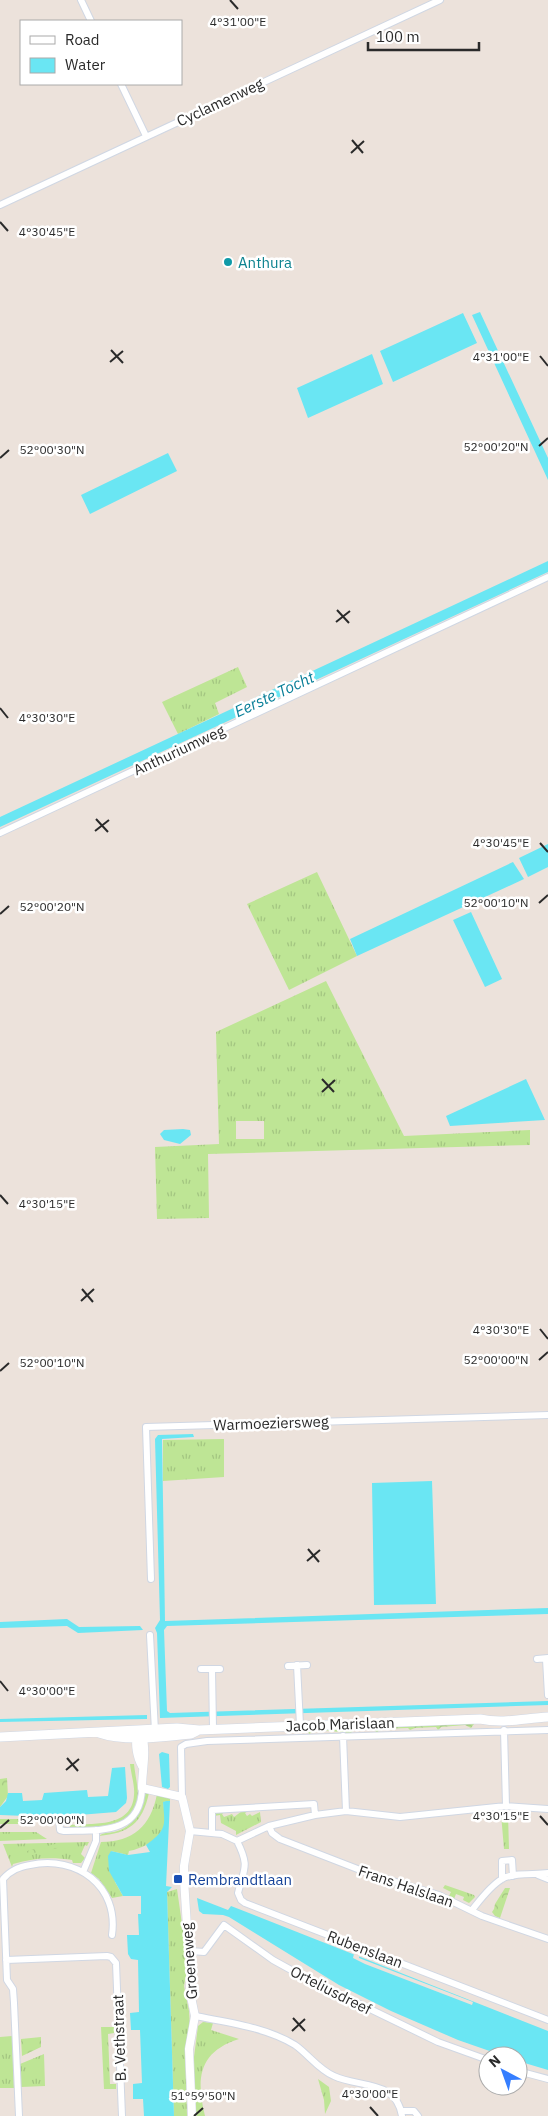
<svg xmlns="http://www.w3.org/2000/svg" width="548" height="2116" viewBox="0 0 548 2116" font-family="'IBM Plex Sans',sans-serif">
  <defs>
    <pattern id="grass-tufts" width="24" height="20" patternUnits="userSpaceOnUse" patternTransform="scale(1.25)"><rect width="24" height="20" fill="#bee595"/><path d="M3 7l-1-3M5 7V3M7 7l1-3M15 17l-1-3M17 17v-4M19 17l1-3" fill="none" stroke="#a3c581"/></pattern>
    <pattern id="forest-crowns" width="20" height="18" patternUnits="userSpaceOnUse" patternTransform="scale(1.25)"><rect width="20" height="18" fill="#bee595"/><path d="M2 6a3 3 0 1 1 6 0M12 15a3 3 0 1 1 6 0" fill="none" stroke="#a3c581"/></pattern>
  </defs>
  <rect width="100%" height="100%" fill="#ece2db"/>
  <path fill="url(#grass-tufts)" fill-rule="evenodd" d="M 238,667 L 247,687 L 215,703 L 219,714 L 178,734 L 162,702 Z
    M 317,872 L 357,956 L 289,990 L 247,904 Z
    M 326,981 L 404,1136 L 530,1130 L 530,1145 L 208,1154 L 209,1218 L 157,1219 L 155,1147 L 219,1144 L 216,1032 ZM 236,1121 L 264,1121 L 264,1139 L 236,1139 Z
    M 224,1439 L 224,1477 L 163,1481 L 163,1440 Z
    M 130,1764 L 134,1764 C 135,1774 138,1786 138,1796 C 135,1830 95,1826 70,1828 L 70,1825 C 93,1823 132,1828 134,1795 C 135,1786 131,1774 130,1764 Z
    M 144,1793 L 149,1793 C 142,1824 129,1833 99,1836 C 104,1832 108,1833 114,1832 C 134,1828 141,1810 144,1793 Z
    M 157,1794 L 170,1798 L 170,1801 L 163,1802 C 164,1809 166,1820 165,1827 C 162,1839 141,1849 129,1851 L 128,1855 L 111,1851 L 115,1882 L 123,1896 L 112,1898 L 99,1879 L 91,1873 L 101,1842 C 133,1842 151,1826 157,1794 Z
    M 242,1811 L 248,1811 L 245,1813 L 247,1816 L 250,1814 L 252,1816 L 260,1812 L 261,1822 L 236,1835 L 236,1831 L 221,1823 L 220,1815 L 214,1816 L 215,1813 L 225,1812 L 222,1814 L 224,1817 L 232,1814 L 234,1817 Z
    M 501,1814 L 508,1814 L 509,1849 L 504,1849 Z
    M 0,1819 L 40,1819 L 32,1824 L 0,1824 Z
    M 0,1832 L 36,1832 L 47,1839 L 0,1841 Z
    M 89,1842 L 87,1846 L 85,1845 L 81,1854 L 85,1858 L 81,1863 L 73,1863 L 72,1860 C 51,1857 34,1858 13,1864 L 12,1867 L 3,1844 Z
    M 445,1885 L 474,1895 L 475,1897 L 469,1903 L 463,1900 L 464,1897 L 456,1894 L 454,1899 L 449,1896 L 451,1892 L 443,1888 Z
    M 177,1889 L 188,1966 L 184,1986 L 189,2011 L 190,2027 L 185,2051 L 187,2116 L 174,2116 L 167,1892 Z
    M 203,2022 L 213,2023 L 211,2030 L 239,2039 C 198,2052 196,2079 205,2116 L 195,2116 L 194,2057 L 198,2026 Z
    M 101,2027 L 114,2027 L 114,2033 L 108,2034 L 110,2084 L 116,2084 L 116,2089 L 104,2089 Z
    M 12,2036 L 14,2088 L 0,2088 L 0,2037 Z
    M 44,2054 L 45,2086 L 21,2087 L 20,2064 Z
    M 318,2079 L 329,2087 L 331,2101 L 325,2114 L 324,2100 Z"/>
  <path fill="url(#forest-crowns)" d="M 481,1723 L 474,1724 L 471,1728 L 465,1725 L 441,1727 L 438,1730 L 436,1727 L 415,1728 L 410,1730 L 408,1728 L 380,1729 L 377,1733 L 373,1728 L 354,1730 L 351,1733 C 337,1733 322,1726 309,1734 L 308,1731 L 292,1732 L 292,1729 Z
    M 7,1778 L 8,1796 L 0,1807 L 0,1779 Z
    M 59,1843 L 61,1847 L 28,1856 L 27,1851 Z
    M 505,1888 L 510,1888 L 500,1918 L 495,1916 L 492,1912 L 494,1909 L 495,1904 Z
    M 41,2037 L 41,2047 L 22,2056 L 21,2039 Z"/>
  <path fill="#6ae6f3" d="M 480,312 L 548,458 L 548,480 L 472,315 Z
    M 463,313 L 477,343 L 393,382 L 380,351 Z
    M 372,354 L 383,384 L 308,418 L 297,388 Z
    M 168,453 L 177,471 L 90,514 L 81,495 Z
    M 548,561 L 548,572 L 0,827 L 0,817 Z
    M 548,844 L 548,867 L 528,877 L 519,858 Z
    M 513,862 L 524,879 L 357,956 L 350,939 Z
    M 471,912 L 502,979 L 485,987 L 453,920 Z
    M 526,1079 L 545,1120 L 450,1126 L 446,1116 Z
    M 183,1129 L 190,1130 L 191,1135 L 180,1144 L 164,1140 L 160,1134 L 164,1130 Z
    M 193,1434 L 194,1437 L 162,1439 L 165,1621 L 548,1608 L 548,1614 L 167,1626 L 164,1630 L 167,1711 L 170,1713 L 548,1701 L 548,1705 L 160,1718 L 157,1633 L 155,1628 L 160,1620 L 155,1439 L 158,1435 Z
    M 432,1481 L 436,1604 L 374,1605 L 372,1483 Z
    M 67,1619 L 79,1627 L 140,1626 L 143,1630 L 78,1633 L 67,1626 L 0,1628 L 0,1622 Z
    M 147,1715 L 147,1719 L 0,1722 L 0,1719 Z
    M 162,1752 L 169,1754 L 170,1787 L 168,1789 L 162,1787 L 159,1754 Z
    M 125,1767 L 127,1798 L 126,1803 L 116,1812 L 54,1817 L 0,1815 L 0,1807 L 6,1801 L 8,1793 L 22,1793 L 23,1801 L 42,1800 L 44,1793 L 87,1790 L 88,1797 L 108,1796 L 112,1768 Z
    M 166,1801 L 170,1801 L 166,1886 L 172,1887 L 167,1892 L 174,2116 L 144,2116 L 143,2099 L 133,2099 L 133,2084 L 142,2083 L 140,2030 L 131,2030 L 130,2013 L 139,2012 L 138,1960 L 131,1959 L 128,1954 L 127,1935 L 139,1935 L 138,1914 L 141,1914 L 141,1896 L 123,1896 L 109,1871 L 108,1856 L 111,1851 L 128,1855 L 150,1852 L 146,1845 C 167,1830 165,1826 163,1802 Z
    M 197,1898 L 228,1910 L 231,1906 L 548,2031 L 548,2070 L 518,2061 L 518,2056 L 504,2056 L 458,2040 L 391,2011 L 339,1985 L 229,1917 L 223,1915 L 203,1914 L 199,1911 Z"/>
  <path fill="#ece2db" d="M 354,1954 L 359,1956 L 359,1958 L 473,2002 L 472,2005 L 365,1964 L 353,1958 Z"/>
  <g fill="none" stroke-linecap="round" stroke-linejoin="round">
    <defs>
      <path id="minor" d="M 81,0 L 91,21
        M 121,84 L 146,136
        M 0,205 L 440,0
        M 0,833 L 548,577
        M 151,1579 L 146,1427 L 548,1415
        M 150,1635 L 155,1731
        M 537,1659 L 548,1658
        M 546,1659 L 548,1695
        M 297,1665 L 300,1725
        M 288,1666 L 307,1665
        M 201,1669 L 220,1669
        M 212,1669 L 213,1728
        M 504,1730 L 506,1806
        M 343,1736 L 346,1811
        M 182,1797 L 181,1747 L 186,1744 L 207,1741 L 548,1730
        M 59,1819 L 60,1830 L 64,1831 C 99,1830 141,1835 142,1788
        M 269,1826 L 272,1833 L 280,1839 L 373,1875 L 439,1895 L 482,1916 L 548,1939
        M 190,1831 L 222,1834 L 237,1841 L 269,1826 L 315,1815 L 346,1811 L 400,1817 L 506,1806 L 548,1809
        M 212,1832 L 212,1810 L 314,1804 L 315,1815
        M 237,1841 C 250,1867 244,1868 238,1893 L 241,1900 L 245,1903 L 548,2020
        M 83,1872 L 96,1841 L 96,1830
        M 538,1875 L 548,1879
        M 502,1879 L 502,1861 L 512,1860 L 513,1876
        M 472,1910 C 480,1900 490,1886 502,1879 C 513,1872 535,1875 548,1873
        M 191,1951 L 204,1952 L 224,1925 L 273,1960 L 302,1976 L 438,2042 L 488,2060
        M 6,1960 L 107,1956 L 111,1957 L 116,1963 L 122,2116
        M 195,2016 C 227,2022 268,2028 295,2045 C 308,2054 319,2070 334,2076 C 359,2088 396,2079 402,2116
        M 518,2071 L 548,2079
        M 401,2111 L 414,2111 L 418,2116
        M 19,2116 L 14,2003 L 13,1989 L 7,1980 L 3,1879 C 11,1870 19,1867 30,1865 C 77,1855 119,1886 112,1935"/>
      <path id="tertiary" d="M 138,1733 C 134,1743 137,1757 142,1766
        M 142,1735 C 147,1751 142,1771 142,1788 L 182,1797 L 190,1831 L 184,1866 L 184,1879 L 187,1927 L 191,1958 L 190,1992 L 195,2016 L 189,2049 L 192,2116"/>
      <path id="secondary" d="M 99,1733 C 125,1742 163,1737 191,1734 L 197,1731
        M 0,1737 L 177,1728 L 199,1730 L 480,1719 C 504,1724 525,1718 548,1717"/>
    </defs>
    <use href="#minor" stroke="#d0d7e3" stroke-width="8"/>
    <use href="#tertiary" stroke="#d0d7e3" stroke-width="9"/>
    <use href="#secondary" stroke="#d0d7e3" stroke-width="10"/>
    <use href="#minor" stroke="#fff" stroke-width="6"/>
    <use href="#tertiary" stroke="#fff" stroke-width="8"/>
    <use href="#secondary" stroke="#fff" stroke-width="9"/>
  </g>
  <path fill="none" stroke="#2a2a2a" stroke-width="2" d="M 230,0 L 238,9M 352,140 L 363,153M 351,153 L 364,141M 0,222 L 8,231M 111,350 L 123,363M 540,356 L 548,366M 110,362 L 123,351M 539,446 L 548,438M 0,458 L 9,450M 337,610 L 349,623M 336,622 L 350,611M 0,708 L 8,718M 96,819 L 108,832M 95,831 L 109,820M 540,843 L 548,852M 539,903 L 548,895M 0,914 L 9,906M 322,1079 L 334,1092M 322,1092 L 335,1080M 0,1195 L 8,1204M 82,1289 L 93,1302M 81,1301 L 94,1289M 540,1329 L 548,1339M 539,1360 L 548,1352M 0,1371 L 9,1363M 308,1549 L 319,1562M 307,1561 L 320,1550M 0,1681 L 8,1691M 67,1758 L 78,1771M 66,1770 L 79,1759M 540,1816 L 548,1825M 0,1828 L 9,1820M 293,2018 L 305,2031M 292,2031 L 305,2019M 370,2107 L 378,2116M 194,2116 L 203,2108"/>
  <circle fill="#0f9aa8" stroke="#fff" stroke-width="2" cx="228" cy="262" r="5"/>
  <rect fill="#1a4fb4" stroke="#fff" stroke-width="2" x="173" y="1874" width="10" height="10" rx="2.5"/>
  <g text-anchor="middle" dominant-baseline="central" stroke-width="5" stroke-linejoin="round" paint-order="stroke">
    <g font-size="15" fill="#2a2a2a" stroke="#fff">
      <text transform="translate(220 102) rotate(-25)">Cyclamenweg</text>
      <text transform="translate(179 750) rotate(-25)">Anthuriumweg</text>
      <text transform="translate(271 1423) rotate(-2)">Warmoeziersweg</text>
      <text transform="translate(340 1724) rotate(-2)">Jacob Marislaan</text>
      <text transform="translate(406 1886) rotate(19)">Frans Halslaan</text>
      <text transform="translate(365 1949) rotate(21)">Rubenslaan</text>
      <text transform="translate(189 1961) rotate(-94)">Groeneweg</text>
      <text transform="translate(331 1990) rotate(27)">Orteliusdreef</text>
      <text transform="translate(119 2038) rotate(-92)">B. Vethstraat</text>
    </g>
    <g font-size="15" fill="#0d838f" stroke="#fff" text-anchor="start">
      <text x="238" y="262">Anthura</text>
    </g>
    <g font-size="15" fill="#164399" stroke="#fff" text-anchor="start">
      <text x="188" y="1879">Rembrandtlaan</text>
    </g>
    <g font-size="16" font-style="italic" fill="#097f98" stroke="#fff">
      <text transform="translate(274 694) rotate(-25)">Eerste Tocht</text>
    </g>
  </g>
  <g font-size="12" text-anchor="middle" fill="#2a2a2a" stroke="#fff" stroke-width="5" stroke-linejoin="round" paint-order="stroke">
    <text x="238" y="26">4°31'00"E</text>
    <text x="47" y="236">4°30'45"E</text>
    <text x="501" y="361">4°31'00"E</text>
    <text x="496" y="451">52°00'20"N</text>
    <text x="52" y="454">52°00'30"N</text>
    <text x="47" y="722">4°30'30"E</text>
    <text x="501" y="847">4°30'45"E</text>
    <text x="496" y="907">52°00'10"N</text>
    <text x="52" y="911">52°00'20"N</text>
    <text x="47" y="1208">4°30'15"E</text>
    <text x="501" y="1334">4°30'30"E</text>
    <text x="496" y="1364">52°00'00"N</text>
    <text x="52" y="1367">52°00'10"N</text>
    <text x="47" y="1695">4°30'00"E</text>
    <text x="501" y="1820">4°30'15"E</text>
    <text x="52" y="1824">52°00'00"N</text>
    <text x="370" y="2098">4°30'00"E</text>
    <text x="203" y="2100">51°59'50"N</text>
  </g>
  <rect x="20" y="20" width="162" height="65" fill="#ffffff" stroke="#aaaaaa"/>
  <rect x="30" y="36" width="25" height="8" fill="#ffffff" stroke="#aaaaaa"/>
  <text x="65" y="45" font-size="15" fill="#2a2a2a">Road</text>
  <rect x="30" y="58" width="25" height="15" fill="#6ae6f3" stroke="#aaaaaa"/>
  <text x="65" y="70" font-size="15" fill="#2a2a2a">Water</text>
  <g transform="translate(503 2071) rotate(319)"><circle r="24" fill="#ffffff" stroke="#aaaaaa"/>
  <path d="M0-4L9 19L0 12L-9 19Z" fill="#357eff"/>
  <text y="-8" font-size="14" font-weight="bold" text-anchor="middle" fill="#2a2a2a">N</text>
  </g>
  <path d="M368 42v8h111v-8" fill="none" stroke="#2a2a2a" stroke-width="2.5"/>
  <text x="376" y="42" font-size="15" fill="#2a2a2a" stroke="#ffffff" stroke-width="4" paint-order="stroke">100 m</text>
</svg>
